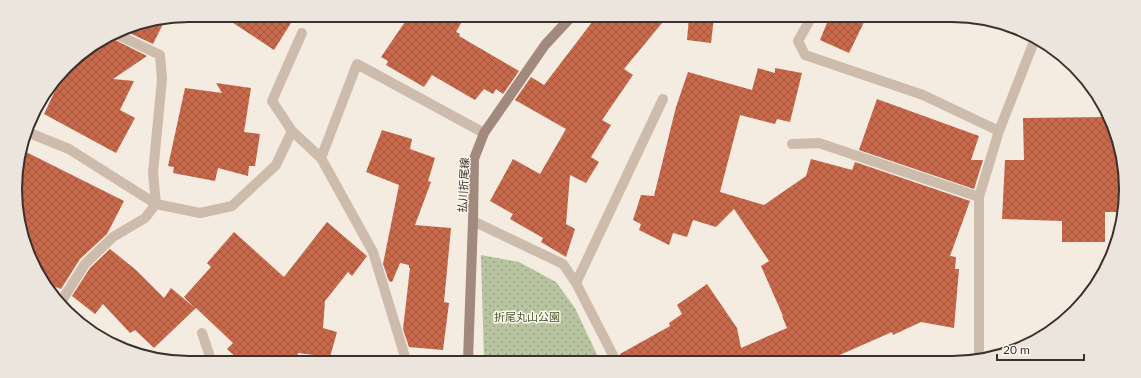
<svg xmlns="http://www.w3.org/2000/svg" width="1141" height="378" viewBox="0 0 1141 378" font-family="Lato,'Noto Sans JP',sans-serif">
  <defs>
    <pattern id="park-dots" width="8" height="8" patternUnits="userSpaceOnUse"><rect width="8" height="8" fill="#b8c4a0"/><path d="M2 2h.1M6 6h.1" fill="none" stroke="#97a083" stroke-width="1.8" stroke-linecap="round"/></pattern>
    <pattern id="building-cross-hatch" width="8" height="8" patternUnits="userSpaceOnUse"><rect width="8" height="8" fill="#c8694b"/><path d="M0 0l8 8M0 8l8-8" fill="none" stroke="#a4573f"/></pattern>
  </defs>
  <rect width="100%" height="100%" fill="#f4ebe1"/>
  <path fill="url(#park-dots)" d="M 481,255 L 519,262 L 556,282 L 575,308 L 600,361 L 484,360 Z"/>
  <path fill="url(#building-cross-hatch)" d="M 221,15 L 296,15 L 274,50 Z
    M 409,16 L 465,16 L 456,32 L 460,34 L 459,36 L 519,71 L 503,94 L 496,89 L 493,94 L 484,89 L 475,100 L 432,75 L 424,87 L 386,65 L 388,61 L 381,57 Z
    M 596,17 L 667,17 L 624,69 L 633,75 L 602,120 L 611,125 L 591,157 L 599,162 L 586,183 L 570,175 L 566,224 L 575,229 L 566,257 L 541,242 L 543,238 L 510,219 L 513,214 L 490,201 L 513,159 L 540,174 L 566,129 L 515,100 L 531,77 L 544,85 Z
    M 689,17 L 714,17 L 711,43 L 687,40 Z
    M 829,18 L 866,18 L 849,53 L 820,40 Z
    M 165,20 L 153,44 L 121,29 L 123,28 Z
    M 109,37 L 147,56 L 113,79 L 134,81 L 120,110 L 135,118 L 116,153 L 44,114 L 65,70 L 74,58 Z
    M 758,68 L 775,73 L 775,68 L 802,73 L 790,122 L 777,119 L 775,124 L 740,115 L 720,192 L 764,205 L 806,176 L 811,159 L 852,170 L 855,162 L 970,201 L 950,256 L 956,257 L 955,269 L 959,269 L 954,328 L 921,322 L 893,335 L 892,332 L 826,361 L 622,361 L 620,354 L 670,326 L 669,323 L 682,314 L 677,305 L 707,284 L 737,328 L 741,348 L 787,328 L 782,316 L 783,316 L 761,266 L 769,261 L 734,209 L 716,227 L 693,220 L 687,237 L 673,233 L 669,245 L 639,230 L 641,224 L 633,220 L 641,195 L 654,196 L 676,107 L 688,72 L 752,90 Z
    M 216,83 L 251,88 L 244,132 L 260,134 L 255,166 L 249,166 L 248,176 L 218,168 L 215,181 L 173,173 L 174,167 L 168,166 L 185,88 L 222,93 Z
    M 877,99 L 979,136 L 971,160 L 983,160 L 974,189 L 859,150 Z
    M 1107,117 L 1123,155 L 1123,212 L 1105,212 L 1105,242 L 1062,242 L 1062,221 L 1002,219 L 1005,160 L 1024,160 L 1023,118 Z
    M 382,130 L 412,139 L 410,149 L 435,158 L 428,181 L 431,182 L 415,225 L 451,228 L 444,302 L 449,303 L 443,350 L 409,347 L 403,329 L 410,268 L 409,268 L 409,265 L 400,263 L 392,282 L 389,281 L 383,264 L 399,185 L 366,172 Z
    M 22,150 L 124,201 L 107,234 L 80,259 L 61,289 L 43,282 L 21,234 L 16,167 Z
    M 327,222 L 367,256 L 352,276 L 348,272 L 325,301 L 323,328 L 337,332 L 330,357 L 298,353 L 297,360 L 239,360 L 227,349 L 233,343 L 196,308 L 154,348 L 135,330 L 130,333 L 103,304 L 95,314 L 72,296 L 90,268 L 110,249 L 136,270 L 164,298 L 171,288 L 195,308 L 184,297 L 211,267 L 207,263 L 234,232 L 284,277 Z"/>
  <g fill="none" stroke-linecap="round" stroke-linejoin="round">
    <path stroke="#cdbbac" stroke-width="10" d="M 811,18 L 798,41 L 805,55 L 923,95 L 999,131
      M 302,33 L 272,101 L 292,131 L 321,158 L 373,252 L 406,360
      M 27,132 L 69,149 L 156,204 L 200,213 L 232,206 L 276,165 L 292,131
      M 792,144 L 819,143 L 979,197
      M 321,158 L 357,64 L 484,133
      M 473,221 L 563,264 L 576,283 L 616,361
      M 576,283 L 663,99
      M 61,302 L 85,264 L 113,237 L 145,218 L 156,204 L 153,173 L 162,79 L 160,55 L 114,33
      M 202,333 L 211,360
      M 979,360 L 979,197 L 999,131 L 1035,39"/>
    <path stroke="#a18a7d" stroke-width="10" d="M 468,360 L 473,221 L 474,159 L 484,133 L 545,45 L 571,17"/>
  </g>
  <g text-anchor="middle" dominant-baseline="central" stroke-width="3" stroke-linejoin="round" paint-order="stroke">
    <g font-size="11" fill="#3b302b" stroke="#fbf5ee">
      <text transform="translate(463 185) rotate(-87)">払川折尾線</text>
    </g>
    <g font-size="11" fill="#4a5a2e" stroke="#fbf5ee">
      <text x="527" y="316">折尾丸山公園</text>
    </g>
  </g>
  <path d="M0 0H1141V378H0ZM189 22H952A167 167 0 0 1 1119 189V189A167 167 0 0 1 952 356H189A167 167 0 0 1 22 189V189A167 167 0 0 1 189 22Z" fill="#ece5de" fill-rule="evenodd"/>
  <path fill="none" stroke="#3b302b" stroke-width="2" d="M189 22H952A167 167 0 0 1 1119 189V189A167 167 0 0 1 952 356H189A167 167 0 0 1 22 189V189A167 167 0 0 1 189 22Z"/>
  <path d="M997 354v6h87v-6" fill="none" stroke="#3b302b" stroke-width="2"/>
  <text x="1003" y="354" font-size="12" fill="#3b302b" stroke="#fbf5ee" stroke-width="3" paint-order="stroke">20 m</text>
</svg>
